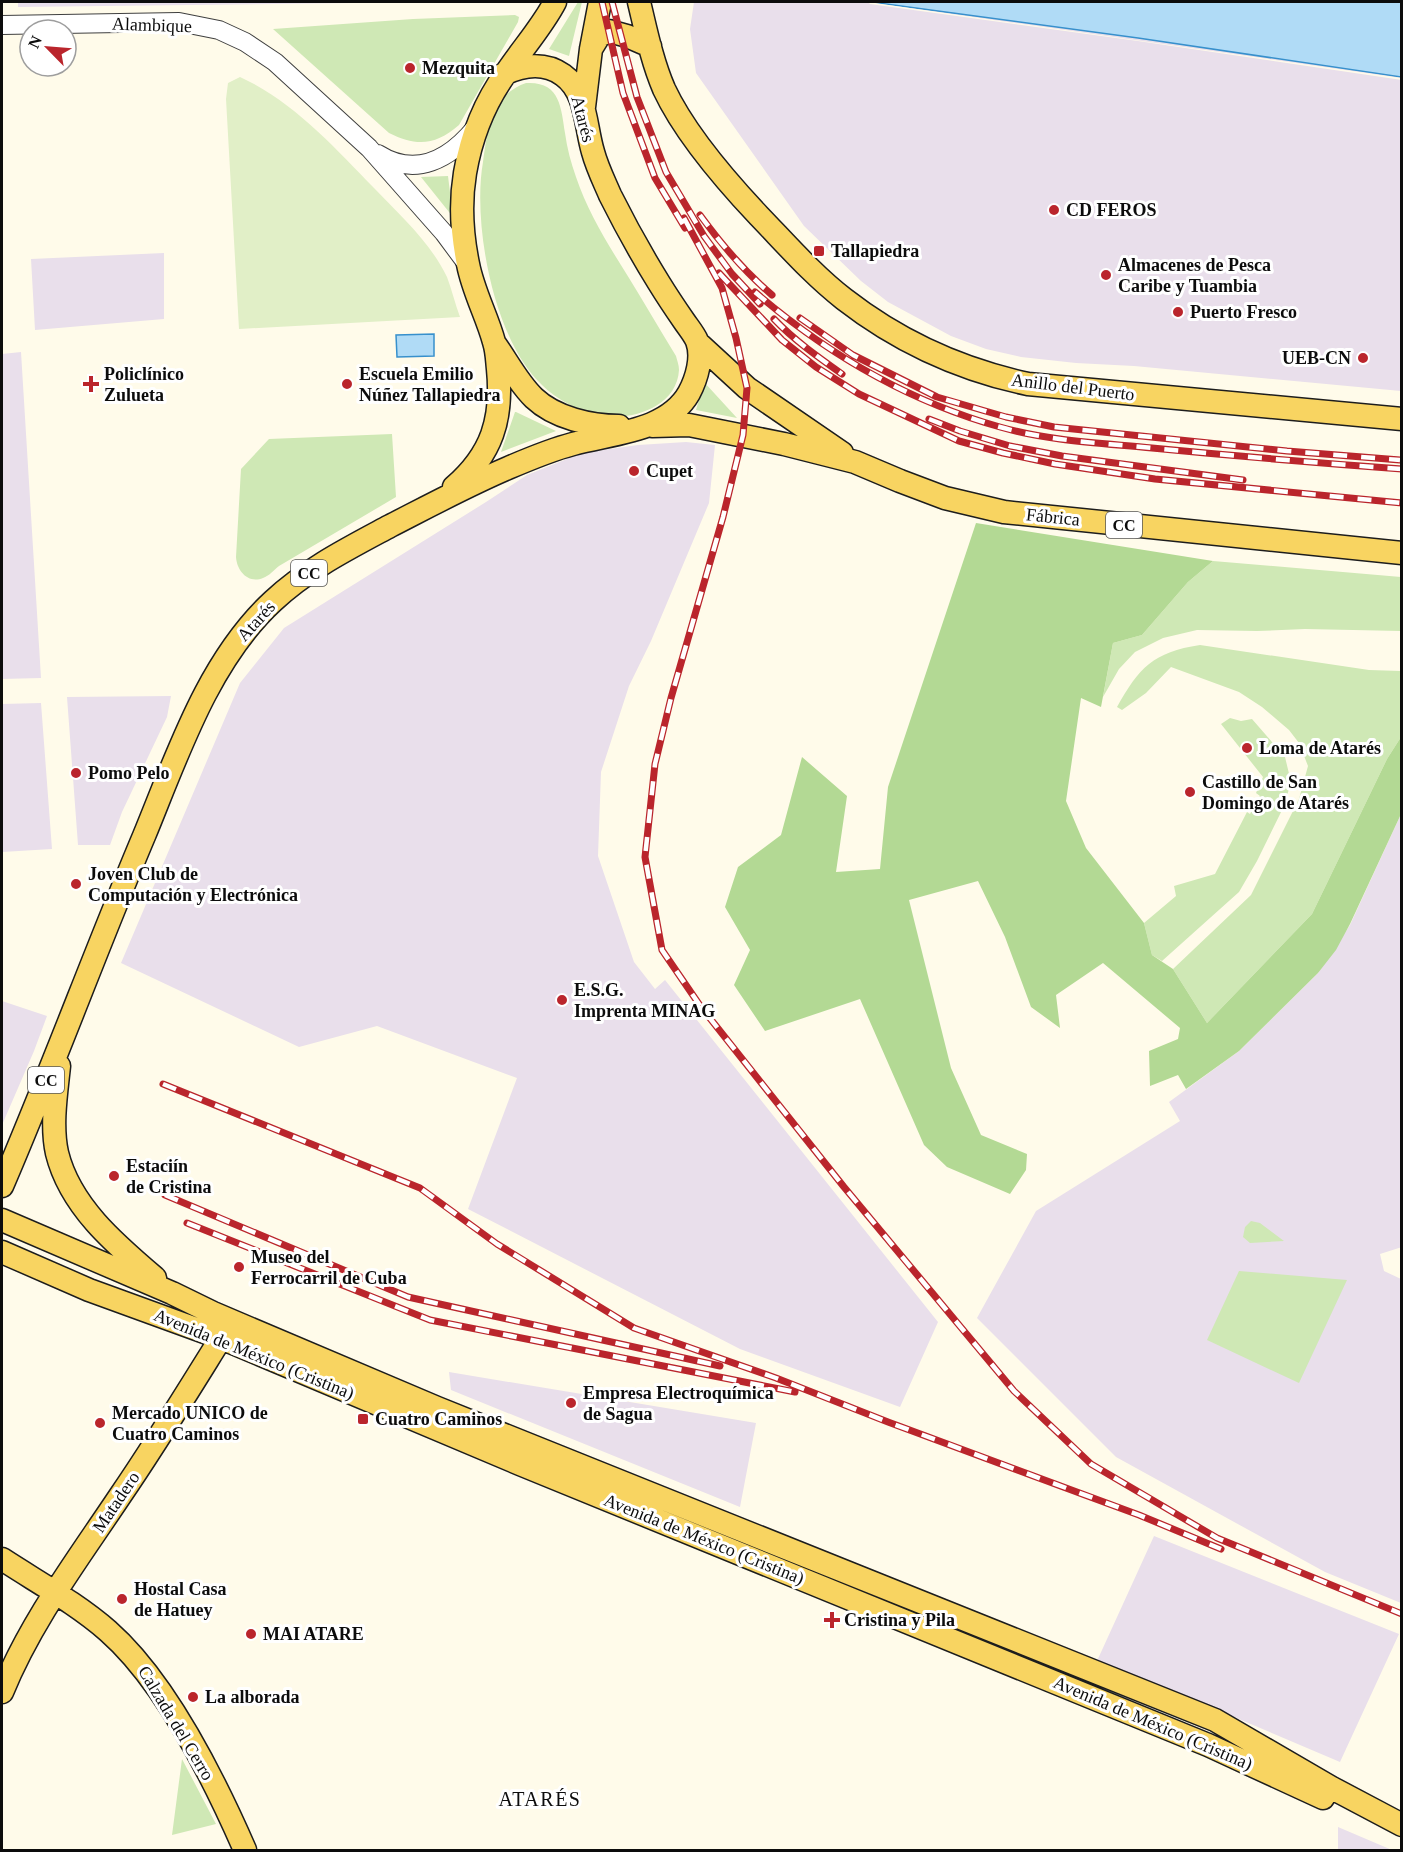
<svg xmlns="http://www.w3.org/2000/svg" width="1403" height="1852" viewBox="0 0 1403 1852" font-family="'Times New Roman',serif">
  <rect width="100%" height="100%" fill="#fffbea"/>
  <path fill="#e9dfeb" d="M 18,2 L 436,2 L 18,7 Z
    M 694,2 L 871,2 L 1138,38 L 1401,77 L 1401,391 L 1134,366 L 1076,363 L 1021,357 L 986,349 L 951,336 L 888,302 L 861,281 L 804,226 L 696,73 L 690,29 Z
    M 164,253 L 164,319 L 35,330 L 31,259 Z
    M 21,352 L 41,678 L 2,679 L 2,354 Z
    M 686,442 L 715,445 L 709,503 L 651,641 L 629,686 L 601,772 L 598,856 L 634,962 L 655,989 L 665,980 L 938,1322 L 900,1407 L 740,1349 L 468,1209 L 517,1078 L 377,1026 L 299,1047 L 121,963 L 240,683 L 284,628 L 486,502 L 527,475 L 582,453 L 638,445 Z
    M 171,696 L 167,717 L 122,812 L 110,845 L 78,845 L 67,697 Z
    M 41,703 L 52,849 L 2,852 L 2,704 Z
    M 1401,814 L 1402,1247 L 1380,1254 L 1384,1271 L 1401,1279 L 1401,1603 L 1325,1572 L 1116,1457 L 977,1318 L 1036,1211 L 1180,1121 L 1169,1102 L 1239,1051 L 1318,973 L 1350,925 Z
    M 2,1001 L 47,1016 L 34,1051 L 2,1125 Z
    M 449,1372 L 756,1423 L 740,1507 L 451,1390 Z
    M 1154,1536 L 1399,1634 L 1340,1762 L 1206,1705 L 1097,1661 Z
    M 1338,1827 L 1392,1850 L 1338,1850 Z"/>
  <path fill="#cfe8b5" d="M 578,2 L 582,2 L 569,56 L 549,49 Z
    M 515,15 L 519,17 L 518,22 L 459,125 C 436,145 417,147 389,133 L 273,29 L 413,19 Z
    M 526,83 C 560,81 561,107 565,133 C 567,148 571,163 576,177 C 588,213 609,246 629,278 C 645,304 660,330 676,356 C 677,360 679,365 679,370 C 677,408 629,422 598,415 C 578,411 556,399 542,385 C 494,341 472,224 483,162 C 488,128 490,96 526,83 Z
    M 448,176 L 453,217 L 421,177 Z
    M 704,382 L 737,418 L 696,410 Z
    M 515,412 L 516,412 L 556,431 L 501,452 Z
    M 392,434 L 396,497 L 279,566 C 274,570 269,576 263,578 C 248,584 237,571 236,557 L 241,469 L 269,439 Z
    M 1213,561 L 1401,577 L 1401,631 L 1305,629 L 1257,631 L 1197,630 L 1163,638 L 1135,652 L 1119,669 L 1103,697 L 1113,643 L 1142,635 L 1188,582 Z
    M 1200,645 L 1369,670 L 1401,671 L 1401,737 L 1387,759 L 1312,914 L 1207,1023 L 1173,969 L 1251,895 L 1299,799 L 1308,766 L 1299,743 L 1289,730 L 1262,707 L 1239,692 L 1171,667 L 1146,693 L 1122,710 L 1117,707 C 1139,668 1153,652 1200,645 Z
    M 1230,718 L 1241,721 L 1252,719 L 1285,757 L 1291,782 L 1284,806 L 1257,861 L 1239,892 L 1162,961 L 1152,955 L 1144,923 L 1176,896 L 1174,886 L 1215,874 L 1247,812 L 1250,814 L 1260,796 L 1256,793 L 1263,777 L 1221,724 Z
    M 1251,1221 L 1260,1223 L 1284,1241 L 1250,1243 L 1243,1237 L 1245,1227 Z
    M 1239,1271 L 1347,1280 L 1299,1383 L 1207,1340 Z
    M 182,1759 L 216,1824 L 172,1835 Z"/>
  <path fill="#b3d994" d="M 976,523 L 1213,561 L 1188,582 L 1142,635 L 1113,643 L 1101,707 L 1081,698 L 1066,801 L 1086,848 L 1144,923 L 1152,955 L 1173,969 L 1207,1023 L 1312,914 L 1387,759 L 1401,737 L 1401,814 L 1350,924 L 1336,950 L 1318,973 L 1239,1051 L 1186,1089 L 1178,1075 L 1150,1086 L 1149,1051 L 1178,1039 L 1180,1028 L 1103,963 L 1056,995 L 1060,1028 L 1031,1007 L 1005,937 L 978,881 L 909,900 L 951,1068 L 981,1135 L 1027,1154 L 1026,1170 L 1010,1194 L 947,1167 L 924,1145 L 860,999 L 765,1031 L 734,985 L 750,950 L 725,907 L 738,867 L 781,835 L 802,757 L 847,796 L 836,872 L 880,869 L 888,787 Z"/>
  <path fill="#e1efc7" d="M 240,77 C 293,101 334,147 374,188 C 401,216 430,242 447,277 C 452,290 455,304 460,317 L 239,329 L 226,99 L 228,83 Z"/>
  <path fill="#b0dbf6" stroke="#3790cc" stroke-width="1.5" d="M 871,2 L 1401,2 L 1401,77 L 1138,38 Z
    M 434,334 L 434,356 L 397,357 L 396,335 Z"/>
  <path fill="#fffbea" d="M 868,2 L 1401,78 L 1402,80 L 1138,41 L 870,4 Z"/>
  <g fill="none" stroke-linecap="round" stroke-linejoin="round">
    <defs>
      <path id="minor" d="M 2,25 L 179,22 L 219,30 L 245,42 L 275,62 L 369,148 L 444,233 L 467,264
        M 378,154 C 416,178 450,159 476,127"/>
      <path id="major" d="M 639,2 C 646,31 652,61 664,89 C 685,134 726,181 759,216 C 787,245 813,275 844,299 C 898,341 962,370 1028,384 L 1402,419
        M 591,49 L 599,36 L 609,31 L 627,36 L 650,46
        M 584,107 L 591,49 L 600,2
        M 698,343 L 747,388 L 842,453
        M 495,344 C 507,361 519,384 534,398 C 555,418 591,426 619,426
        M 652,426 L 689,425 L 784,444 L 855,462 L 900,481 L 945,498 L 1004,512 L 1402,553
        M 454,487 C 492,454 503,419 498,369 C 497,360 497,351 494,342 C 487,316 473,291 468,264 C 462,235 460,203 465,173 C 471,138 485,102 506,73 C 522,49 542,27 555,2
        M 59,1066 C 56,1094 51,1126 57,1153 C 70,1206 115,1244 155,1278
        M 2,1186 C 52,1070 95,952 144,836 C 177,756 208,661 273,601 C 307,569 349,548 390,526 C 429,506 468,485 508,468 C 529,459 550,450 573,444 C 612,433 667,432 689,393 C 697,378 703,357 697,341 C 694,334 688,327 684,321 C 675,308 667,296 659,283 C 641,254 625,225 610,195 C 604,181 597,167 593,152 C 585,126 587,92 563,75 C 545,62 523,65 504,74
        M 2,1220 L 172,1293 L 213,1313 L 437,1408 L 1215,1720 L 1332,1788 L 1402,1825
        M 2,1252 L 89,1290 L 221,1338 L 520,1464 L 1208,1745 L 1323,1798
        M 2,1559 C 37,1582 76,1603 108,1631 C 166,1682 214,1779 245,1850
        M 2,1692 C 31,1621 78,1559 120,1496 C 155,1445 188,1391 221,1338 L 218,1325"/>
    </defs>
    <use href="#minor" stroke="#3f3f3f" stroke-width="20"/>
    <use href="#major" stroke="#1d1d1d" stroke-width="25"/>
    <use href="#minor" stroke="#fff" stroke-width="18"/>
    <use href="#major" stroke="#f8d461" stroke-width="22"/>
    <defs>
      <path id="rail" d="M 602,2 L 623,93 L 655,178 L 685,228
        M 612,2 L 637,97 L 666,172 L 704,236 L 732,274 L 760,304
        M 700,215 C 721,244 745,272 772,295
        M 684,218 L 722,288 L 736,338 L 747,388 L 743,435 L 723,517 L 671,698 L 655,764 L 645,857 L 662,950 L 701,1007 L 844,1187 L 1014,1391 L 1091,1464 L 1217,1538 L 1402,1614
        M 719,273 L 782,340 L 816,367 L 859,394 L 959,441 L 1003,453 L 1055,464 L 1155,479 L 1402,503
        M 755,292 C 827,354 908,401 1000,427 C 1049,441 1101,443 1152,448 C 1235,456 1318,463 1402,469
        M 800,318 L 853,355 L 937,397 L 1006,417 L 1054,427 L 1287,451 L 1400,460
        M 774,319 C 794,340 818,357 842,374
        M 929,419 L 960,431 L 1010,446 L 1062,456 L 1243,480
        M 163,1084 L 420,1188 L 497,1244 L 634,1328 L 776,1378 L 888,1422 L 1139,1515 L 1221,1549
        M 165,1195 L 408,1297 L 720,1366
        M 187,1223 L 430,1320 L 795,1392"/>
    </defs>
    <use href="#rail" stroke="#ba252c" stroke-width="7"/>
    <use href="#rail" stroke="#fff" stroke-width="4.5" stroke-dasharray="14" stroke-linecap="butt"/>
  </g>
  <g fill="#ba252c" stroke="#fff" stroke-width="2">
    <circle cx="410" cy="68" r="6"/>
    <circle cx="1054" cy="210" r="6"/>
    <rect x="813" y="245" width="12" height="12" rx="3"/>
    <circle cx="1106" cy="275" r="6"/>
    <circle cx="1178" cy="312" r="6"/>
    <circle cx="1363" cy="358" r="6"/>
    <path d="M88 375h6v6h6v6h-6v6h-6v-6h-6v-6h6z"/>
    <circle cx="347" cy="384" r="6"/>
    <circle cx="634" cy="471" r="6"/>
    <circle cx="1247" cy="748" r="6"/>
    <circle cx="76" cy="773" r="6"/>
    <circle cx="1190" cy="792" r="6"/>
    <circle cx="76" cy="884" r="6"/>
    <circle cx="562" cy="1000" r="6"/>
    <circle cx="114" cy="1176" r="6"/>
    <circle cx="239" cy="1267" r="6"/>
    <circle cx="571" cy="1403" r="6"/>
    <rect x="357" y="1413" width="12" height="12" rx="3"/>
    <circle cx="100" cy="1423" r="6"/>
    <circle cx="122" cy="1599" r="6"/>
    <path d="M829 1611h6v6h6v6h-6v6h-6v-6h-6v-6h6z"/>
    <circle cx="251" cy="1634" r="6"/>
    <circle cx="193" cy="1697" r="6"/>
  </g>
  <g text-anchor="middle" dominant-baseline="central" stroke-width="6" stroke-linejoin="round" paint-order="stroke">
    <g fill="#fff" stroke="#555" stroke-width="1.5">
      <rect x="1106" y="512" width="36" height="26" rx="4.5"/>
      <rect x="291" y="560" width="36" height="26" rx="4.5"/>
      <rect x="28" y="1067" width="36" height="26" rx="4.5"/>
    </g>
    <g font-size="16" font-weight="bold" fill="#0c0c0c">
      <text x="1124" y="525">CC</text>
      <text x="309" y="573">CC</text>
      <text x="46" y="1080">CC</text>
    </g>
    <g font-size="18" fill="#0c0c0c" stroke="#fff">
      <text transform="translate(152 25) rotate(2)">Alambique</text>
      <text transform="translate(583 119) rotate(75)">Atarés</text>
      <text transform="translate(1073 387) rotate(7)">Anillo del Puerto</text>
      <text transform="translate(1053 517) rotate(6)">Fábrica</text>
      <text transform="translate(256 621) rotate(-48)">Atarés</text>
      <text transform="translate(254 1354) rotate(22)">Avenida de México (Cristina)</text>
      <text transform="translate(116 1502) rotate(-56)">Matadero</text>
      <text transform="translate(704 1539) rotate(22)">Avenida de México (Cristina)</text>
      <text transform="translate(176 1723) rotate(59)">Calzada del Cerro</text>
      <text transform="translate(1153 1723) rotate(23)">Avenida de México (Cristina)</text>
    </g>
    <g font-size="18" font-weight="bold" fill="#0c0c0c" stroke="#fff" text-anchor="start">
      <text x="422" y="68">Mezquita</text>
      <text x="1066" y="210">CD FEROS</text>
      <text x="831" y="251">Tallapiedra</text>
      <text x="1118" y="265">Almacenes de Pesca<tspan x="1118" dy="21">Caribe y Tuambia</tspan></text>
      <text x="1190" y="312">Puerto Fresco</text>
      <text x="1351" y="358" text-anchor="end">UEB-CN</text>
      <text x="104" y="374">Policlínico<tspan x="104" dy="21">Zulueta</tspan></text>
      <text x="359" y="374">Escuela Emilio<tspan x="359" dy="21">Núñez Tallapiedra</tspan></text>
      <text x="646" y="471">Cupet</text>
      <text x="1259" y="748">Loma de Atarés</text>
      <text x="88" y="773">Pomo Pelo</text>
      <text x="1202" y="782">Castillo de San<tspan x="1202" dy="21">Domingo de Atarés</tspan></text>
      <text x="88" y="874">Joven Club de<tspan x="88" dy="21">Computación y Electrónica</tspan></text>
      <text x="574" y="990">E.S.G.<tspan x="574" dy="21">Imprenta MINAG</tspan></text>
      <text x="126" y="1166">Estaciín<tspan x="126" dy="21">de Cristina</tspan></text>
      <text x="251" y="1257">Museo del<tspan x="251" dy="21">Ferrocarril de Cuba</tspan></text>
      <text x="583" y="1393">Empresa Electroquímica<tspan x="583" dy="21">de Sagua</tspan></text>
      <text x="112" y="1413">Mercado UNICO de<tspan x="112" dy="21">Cuatro Caminos</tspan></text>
      <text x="375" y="1419">Cuatro Caminos</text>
      <text x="134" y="1589">Hostal Casa<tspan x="134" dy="21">de Hatuey</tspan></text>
      <text x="844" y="1620">Cristina y Pila</text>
      <text x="263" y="1634">MAI ATARE</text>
      <text x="205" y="1697">La alborada</text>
    </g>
    <g font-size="20" letter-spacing="1.5" fill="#0c0c0c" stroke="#fff">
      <text x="540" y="1799">ATARÉS</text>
    </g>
  </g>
  <rect width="1403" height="1852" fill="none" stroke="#0c0c0c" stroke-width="6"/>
  <g transform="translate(48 48) rotate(295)"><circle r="28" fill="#ffffff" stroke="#9e9e9e" stroke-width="1.5"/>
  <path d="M0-4.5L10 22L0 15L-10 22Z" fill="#ba252c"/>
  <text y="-9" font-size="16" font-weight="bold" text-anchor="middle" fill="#0c0c0c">N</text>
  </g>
</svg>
